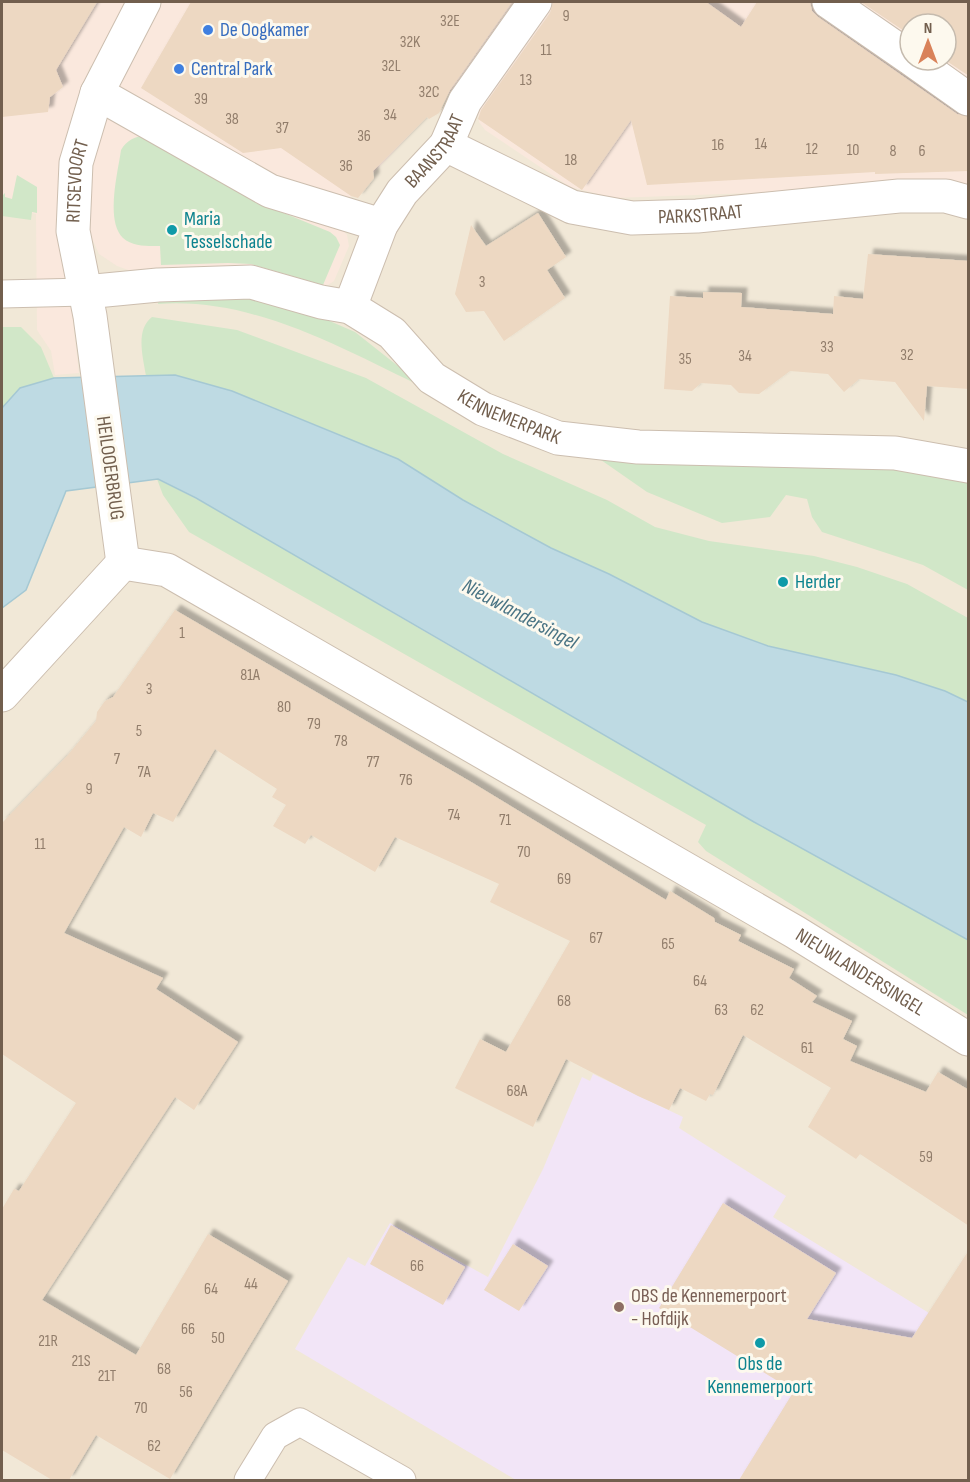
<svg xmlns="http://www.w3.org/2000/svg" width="970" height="1482" viewBox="0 0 970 1482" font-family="'Sofia Sans Condensed',sans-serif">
  <defs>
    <filter id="shadow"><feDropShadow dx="5.5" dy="-5.5" stdDeviation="1.5" flood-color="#0004"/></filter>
  </defs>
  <rect width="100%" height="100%" fill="#faf5e8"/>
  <path fill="#f1e8d7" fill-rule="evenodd" d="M 2,2 L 968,2 L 968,1480 L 2,1480 ZM 910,24 L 946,24 L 946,60 L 910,60 Z"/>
  <path fill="#fae8dd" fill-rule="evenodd" d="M 2,2 L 968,2 L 968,185 L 614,198 L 570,187 L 485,130 L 479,122 L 478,111 L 449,93 L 348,200 L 340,227 L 347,235 L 349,246 L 334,281 L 325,287 L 137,273 L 117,266 L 99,254 L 90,234 L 86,215 L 90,155 L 115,78 L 90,66 L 75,111 L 62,225 L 79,373 L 55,375 L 51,351 L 37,330 L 36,214 L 2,206 ZM 910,24 L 946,24 L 946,60 L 910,60 Z"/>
  <path fill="#f2e5f7" d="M 593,1074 L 683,1117 L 679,1128 L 786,1196 L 773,1217 L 968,1337 L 968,1480 L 516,1480 L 295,1349 L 348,1257 L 365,1266 L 390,1223 L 488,1277 L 543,1169 L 582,1077 L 590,1081 Z"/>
  <path fill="#d1e7c8" d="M 146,135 L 158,140 L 252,200 L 330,232 L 336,237 L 340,245 L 323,285 L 251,264 L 228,263 L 161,265 L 160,246 C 148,246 133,247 123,238 C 105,221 118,172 121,150 C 127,140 134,137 146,135 Z
    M 17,175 L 37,187 L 37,213 L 32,212 L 31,220 L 2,216 L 2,196 L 5,193 L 5,197 L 12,199 Z
    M 248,297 L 325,319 L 355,332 L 427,389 C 342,349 255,297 158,304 L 159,299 Z
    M 152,317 L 237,330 L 366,378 L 503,454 L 607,500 L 655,527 L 709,541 L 814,556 L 857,567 L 907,584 L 968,618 L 968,702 L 945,691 L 896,675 L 768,646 L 702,622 L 609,574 L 551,548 L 463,500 L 398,459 L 232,391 L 175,375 L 146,376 C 143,357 135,330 152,317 Z
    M 2,327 L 21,327 L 41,347 L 54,378 L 20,388 L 2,408 Z
    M 601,460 L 777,464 L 920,471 L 968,481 L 968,590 L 923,565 L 822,532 L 812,517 L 807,499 L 786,495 L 770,517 L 722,523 L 647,492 Z
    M 157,479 C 257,528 350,589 446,644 C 620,744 793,843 968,940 L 968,1015 L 706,851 L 698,842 L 706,825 L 189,532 L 163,495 Z"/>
  <path fill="#bedae3" stroke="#a5c8d3" stroke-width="1.5" d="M 175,375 L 232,391 L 398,459 L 463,500 L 551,548 L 609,574 L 702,622 L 768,646 L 896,675 L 945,691 L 968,702 L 968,940 L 754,822 L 196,498 L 158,479 L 66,491 L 26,590 L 2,608 L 2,408 L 20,388 L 54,378 Z"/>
  <path fill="#edd8c2" filter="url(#shadow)" d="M 2,2 L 97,2 L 56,70 L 63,87 L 50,97 L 48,112 L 2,117 Z
    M 191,2 L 512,2 L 450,90 L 439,113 L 429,119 L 427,117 L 373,171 L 374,178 L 358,198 L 351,196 L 281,148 L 243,153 L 141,88 Z
    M 553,2 L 706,2 L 741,27 L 757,2 L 810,2 L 812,11 L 818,17 L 957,114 L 969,117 L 969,171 L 875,174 L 875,172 L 647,185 L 631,120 L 582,190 L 478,119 L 481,110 L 550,13 Z
    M 861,2 L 969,2 L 969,76 L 945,60 L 946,24 L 910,24 L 910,35 Z
    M 538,213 L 566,257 L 547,270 L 565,298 L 504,341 L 484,311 L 466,312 L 455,294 L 471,225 L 486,246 Z
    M 868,254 L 969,261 L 969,389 L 927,386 L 924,421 L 895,382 L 859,379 L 844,392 L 828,374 L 790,371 L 759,394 L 739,393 L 731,385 L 701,383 L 692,391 L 664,389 L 670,296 L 703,298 L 703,292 L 742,293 L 741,307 L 833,314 L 834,296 L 863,299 Z
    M 175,610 L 471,782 L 666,900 L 670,891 L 714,918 L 715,922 L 741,935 L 738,941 L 794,969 L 789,978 L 817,996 L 812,1002 L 852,1021 L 843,1039 L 857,1046 L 850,1061 L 926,1092 L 938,1072 L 969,1090 L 969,1226 L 860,1154 L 856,1159 L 808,1127 L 831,1088 L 743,1035 L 713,1095 L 710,1094 L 706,1101 L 680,1088 L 669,1110 L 638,1096 L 566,1059 L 533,1127 L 455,1088 L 480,1039 L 506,1052 L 570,941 L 490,902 L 499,884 L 395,837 L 375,872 L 311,835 L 305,844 L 273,826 L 286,805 L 272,797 L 277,789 L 215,749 L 173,822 L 153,813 L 141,837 L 124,827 L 64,933 L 163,978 L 156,989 L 238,1042 L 194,1110 L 175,1097 L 42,1300 L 136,1355 L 208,1234 L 288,1281 L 170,1479 L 96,1435 L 69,1480 L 52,1480 L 2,1450 L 2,1209 L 14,1189 L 19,1191 L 76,1103 L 2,1054 L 2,823 L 67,756 L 96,721 L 97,712 L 105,701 L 113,697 Z
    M 723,1203 L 836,1273 L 807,1319 L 912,1338 L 969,1250 L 969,1480 L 739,1480 L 794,1391 L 659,1308 Z
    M 391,1225 L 465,1267 L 443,1305 L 370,1264 Z
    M 513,1244 L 548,1266 L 519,1311 L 484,1290 Z"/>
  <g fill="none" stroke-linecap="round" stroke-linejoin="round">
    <defs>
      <path id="lane" d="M 2,294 L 85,292
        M 248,1480 L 275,1436 L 300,1422 L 402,1480"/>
      <g id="street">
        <path d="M 829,2 L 910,58"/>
        <path d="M 913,60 L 968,99"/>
        <path d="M 97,93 L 270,191 L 381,225"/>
        <path id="s1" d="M 446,145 L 572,207 L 632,218 L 697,216 L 899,196 L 946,196 L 968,202"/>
        <path id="s2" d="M 85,292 L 158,285 L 251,282 L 321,302 L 350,307 L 392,333 L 432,378 L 483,409 L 558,438 L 638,447 L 895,453 L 968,466"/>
        <path id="s3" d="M 350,307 L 381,225 L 402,192 L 446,145 L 465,101 L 535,2"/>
        <path id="s4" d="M 123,563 L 167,570 L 795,932 L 968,1039"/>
        <path id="s5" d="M 123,563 L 90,316 L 73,231 L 76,163 L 97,93 L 144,2"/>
        <path d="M 2,695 L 123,563"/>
      </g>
    </defs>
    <use href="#lane" stroke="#ccbeaf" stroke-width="29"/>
    <use href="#street" stroke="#ccbeaf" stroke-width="35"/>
    <use href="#lane" stroke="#fff" stroke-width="27"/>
    <use href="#street" stroke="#fff" stroke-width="33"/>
  </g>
  <g fill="#3f7fe0" stroke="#fdf9ee" stroke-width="2">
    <circle cx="208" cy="30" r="6"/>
    <circle cx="179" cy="69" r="6"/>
  </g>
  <g fill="#0f9aa8" stroke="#fdf9ee" stroke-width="2">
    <circle cx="172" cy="230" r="6"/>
    <circle cx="783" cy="582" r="6"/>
    <circle cx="760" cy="1343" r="6"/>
  </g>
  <circle fill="#8d6e63" stroke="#fdf9ee" stroke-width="2" cx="619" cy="1307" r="6"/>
  <g text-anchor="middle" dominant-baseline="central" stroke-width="6" stroke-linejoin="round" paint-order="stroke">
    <g font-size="16" fill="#917d6b">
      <text x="566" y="16">9</text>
      <text x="450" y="21">32E</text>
      <text x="410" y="42">32K</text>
      <text x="546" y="50">11</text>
      <text x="391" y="66">32L</text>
      <text x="526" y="80">13</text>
      <text x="429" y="92">32C</text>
      <text x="201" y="99">39</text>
      <text x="390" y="115">34</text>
      <text x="232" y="119">38</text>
      <text x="282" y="128">37</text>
      <text x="364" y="136">36</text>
      <text x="761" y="144">14</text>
      <text x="718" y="145">16</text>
      <text x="812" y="149">12</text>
      <text x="853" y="150">10</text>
      <text x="893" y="151">8</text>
      <text x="922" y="151">6</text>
      <text x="571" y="160">18</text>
      <text x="346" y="166">36</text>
      <text x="482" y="282">3</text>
      <text x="827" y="347">33</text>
      <text x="907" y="355">32</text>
      <text x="745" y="356">34</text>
      <text x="685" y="359">35</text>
      <text x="182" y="633">1</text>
      <text x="250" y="675">81A</text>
      <text x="149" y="689">3</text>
      <text x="284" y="707">80</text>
      <text x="314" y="724">79</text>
      <text x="139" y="731">5</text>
      <text x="341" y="741">78</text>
      <text x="117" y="759">7</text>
      <text x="373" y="762">77</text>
      <text x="144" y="772">7A</text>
      <text x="406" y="780">76</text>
      <text x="89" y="789">9</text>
      <text x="454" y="815">74</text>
      <text x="505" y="820">71</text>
      <text x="40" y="844">11</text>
      <text x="524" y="852">70</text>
      <text x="564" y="879">69</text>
      <text x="596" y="938">67</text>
      <text x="668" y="944">65</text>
      <text x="700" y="981">64</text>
      <text x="564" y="1001">68</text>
      <text x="721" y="1010">63</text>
      <text x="757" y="1010">62</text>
      <text x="807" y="1048">61</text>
      <text x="517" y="1091">68A</text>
      <text x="926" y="1157">59</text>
      <text x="417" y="1266">66</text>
      <text x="251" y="1284">44</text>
      <text x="211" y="1289">64</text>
      <text x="188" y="1329">66</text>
      <text x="218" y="1338">50</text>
      <text x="48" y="1341">21R</text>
      <text x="81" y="1361">21S</text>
      <text x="164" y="1369">68</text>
      <text x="107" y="1376">21T</text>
      <text x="186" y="1392">56</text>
      <text x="141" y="1408">70</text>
      <text x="154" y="1446">62</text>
    </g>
    <g font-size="20" fill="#366cbe" stroke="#fdf9ee" text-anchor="start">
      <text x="220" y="30">De Oogkamer</text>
      <text x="191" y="69">Central Park</text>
    </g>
    <g font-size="20" fill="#725f4e" stroke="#fdf9ee">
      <text stroke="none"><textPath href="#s3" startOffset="180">BAANSTRAAT</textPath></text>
      <text stroke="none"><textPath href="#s5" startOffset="386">RITSEVOORT</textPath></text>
      <text stroke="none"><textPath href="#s1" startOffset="270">PARKSTRAAT</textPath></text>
      <text stroke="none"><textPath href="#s2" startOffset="465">KENNEMERPARK</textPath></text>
      <text transform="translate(110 468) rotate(82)">HEILOOERBRUG</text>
      <text stroke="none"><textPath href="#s4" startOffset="846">NIEUWLANDERSINGEL</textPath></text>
    </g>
    <g font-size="20" fill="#0d838f" stroke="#fdf9ee" text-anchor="start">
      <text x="184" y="219">Maria<tspan x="184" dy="23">Tesselschade</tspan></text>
      <text x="795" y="582">Herder</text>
      <text x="760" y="1364" text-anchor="middle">Obs de<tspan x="760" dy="23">Kennemerpoort</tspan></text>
    </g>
    <g font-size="20" fill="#785e54" stroke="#fdf9ee" text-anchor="start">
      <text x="631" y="1296">OBS de Kennemerpoort<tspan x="631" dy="23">- Hofdijk</tspan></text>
    </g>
    <g font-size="21" font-style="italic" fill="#4a7484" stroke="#fdf9ee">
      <text transform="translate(520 614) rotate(28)">Nieuwlandersingel</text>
    </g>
  </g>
  <rect width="970" height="1482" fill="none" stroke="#725f4e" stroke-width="6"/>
  <g transform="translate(928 42)"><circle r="28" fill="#fdf9ee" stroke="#c5bbae" stroke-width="1.5"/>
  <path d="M0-4.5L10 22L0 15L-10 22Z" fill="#d98259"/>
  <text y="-9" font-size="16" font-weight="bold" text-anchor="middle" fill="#725f4e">N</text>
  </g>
</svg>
